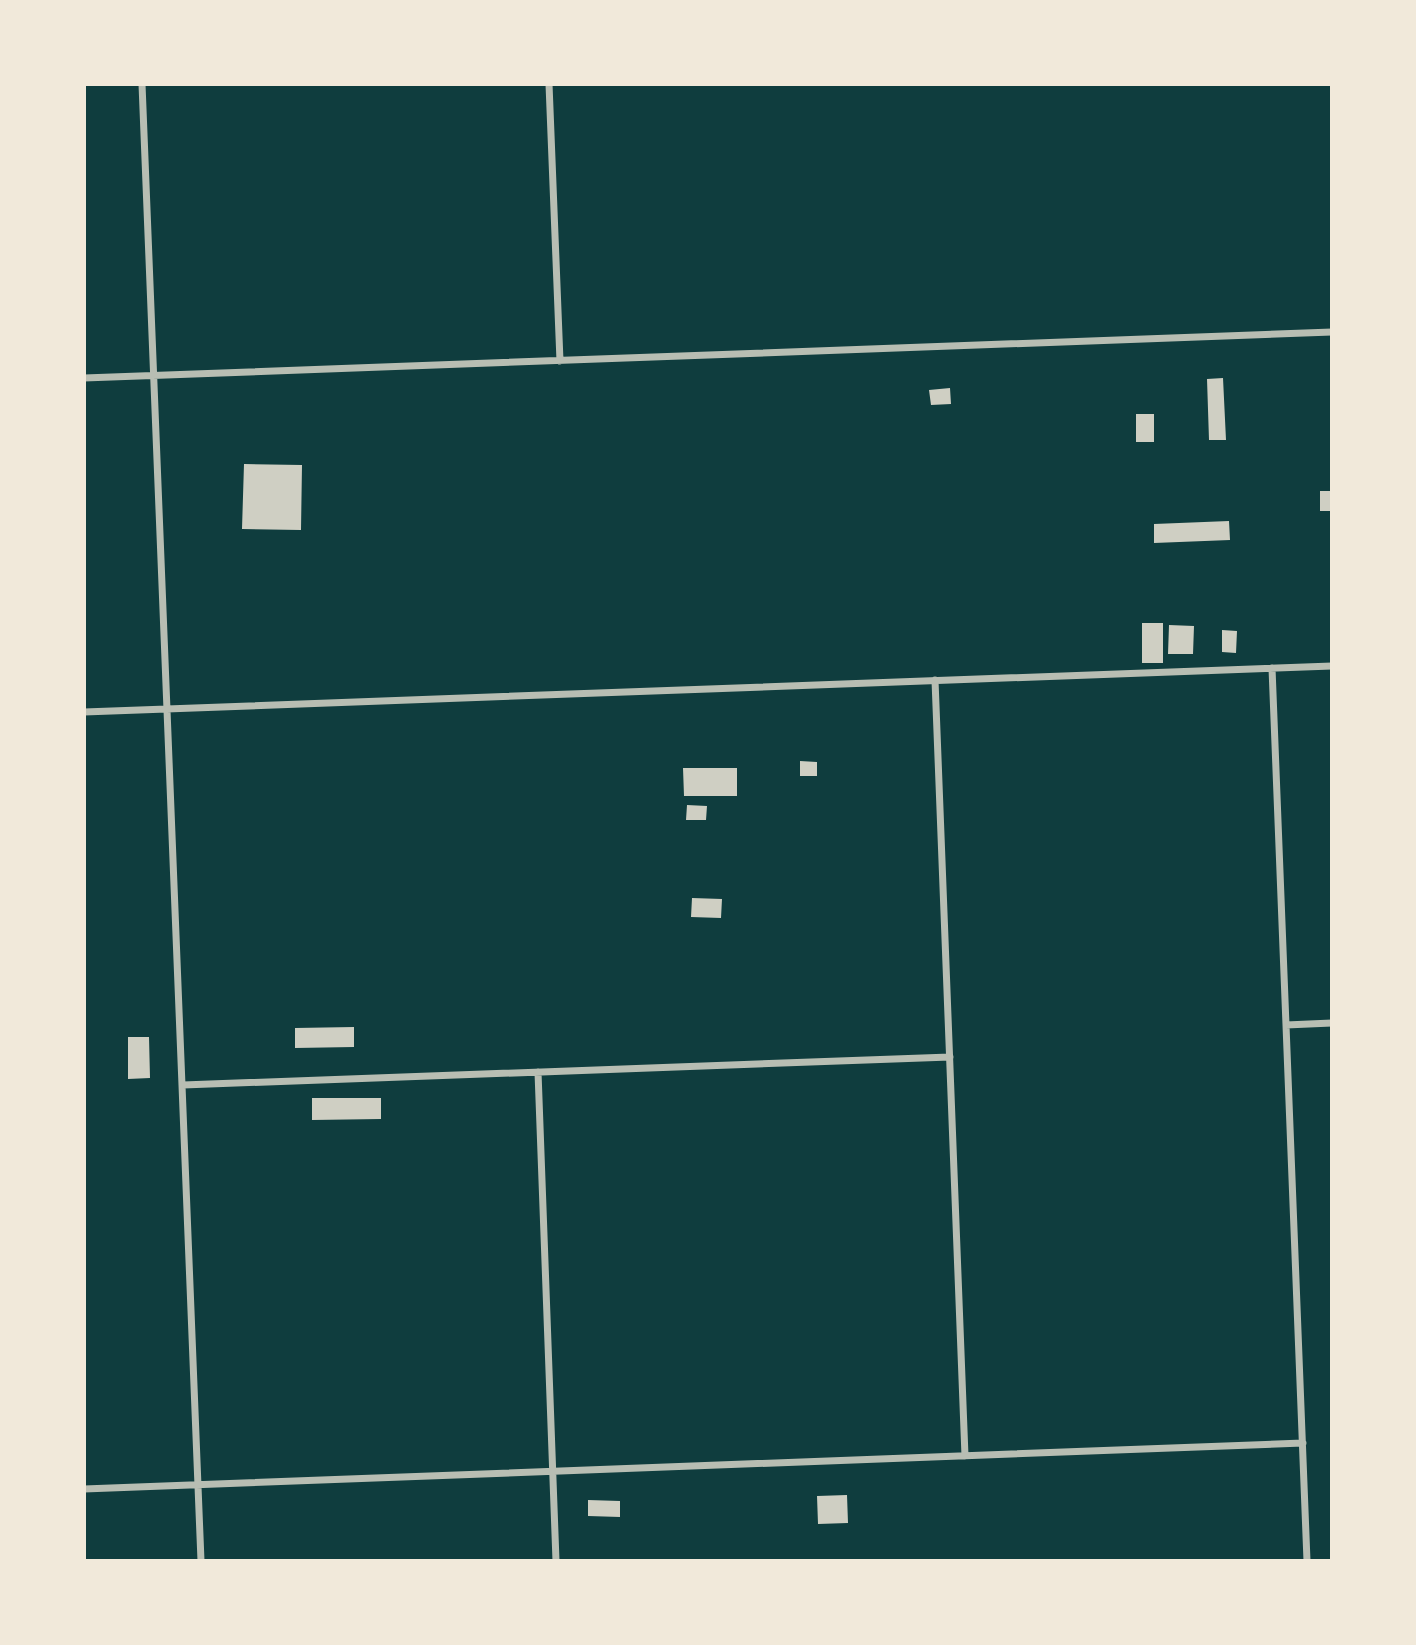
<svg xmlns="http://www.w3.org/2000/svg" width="1416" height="1645" viewBox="0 0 1416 1645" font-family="Roboto,sans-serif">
  <rect width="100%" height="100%" fill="#0f3d3e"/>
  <path fill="#cfcfc3" d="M 1223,378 L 1226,440 L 1209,440 L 1207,379 Z
    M 950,388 L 951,404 L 931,405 L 929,390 Z
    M 1136,414 L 1154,414 L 1154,442 L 1136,442 Z
    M 244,464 L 302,465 L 301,530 L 242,529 Z
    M 1320,491 L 1332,491 L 1332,511 L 1320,511 Z
    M 1229,521 L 1230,540 L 1154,543 L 1154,524 Z
    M 1142,623 L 1163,623 L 1163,663 L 1142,663 Z
    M 1169,625 L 1194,626 L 1193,654 L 1168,654 Z
    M 1222,630 L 1237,631 L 1236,653 L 1222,652 Z
    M 800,761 L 817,762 L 817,776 L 800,776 Z
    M 683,768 L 737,768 L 737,796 L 684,796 Z
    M 687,805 L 707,806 L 706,820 L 686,820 Z
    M 692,898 L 722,899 L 721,918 L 691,917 Z
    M 354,1027 L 354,1047 L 295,1048 L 295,1028 Z
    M 128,1037 L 149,1037 L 150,1078 L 128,1079 Z
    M 312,1098 L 381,1098 L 381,1119 L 312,1120 Z
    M 847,1495 L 848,1523 L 818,1524 L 817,1496 Z
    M 588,1500 L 620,1501 L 620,1517 L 588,1516 Z"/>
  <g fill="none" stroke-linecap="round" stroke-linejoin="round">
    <path stroke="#b8beb3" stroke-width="7" d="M 142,84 L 201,1561
      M 549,84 L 560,361
      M 84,378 L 1332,332
      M 1272,668 L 1307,1561
      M 935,680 L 965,1456
      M 84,712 L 1332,666
      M 1286,1025 L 1332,1023
      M 538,1072 L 556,1561
      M 183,1085 L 950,1057
      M 84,1489 L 1303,1443"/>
  </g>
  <rect width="1416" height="1645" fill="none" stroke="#f1e9da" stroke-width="172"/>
</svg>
